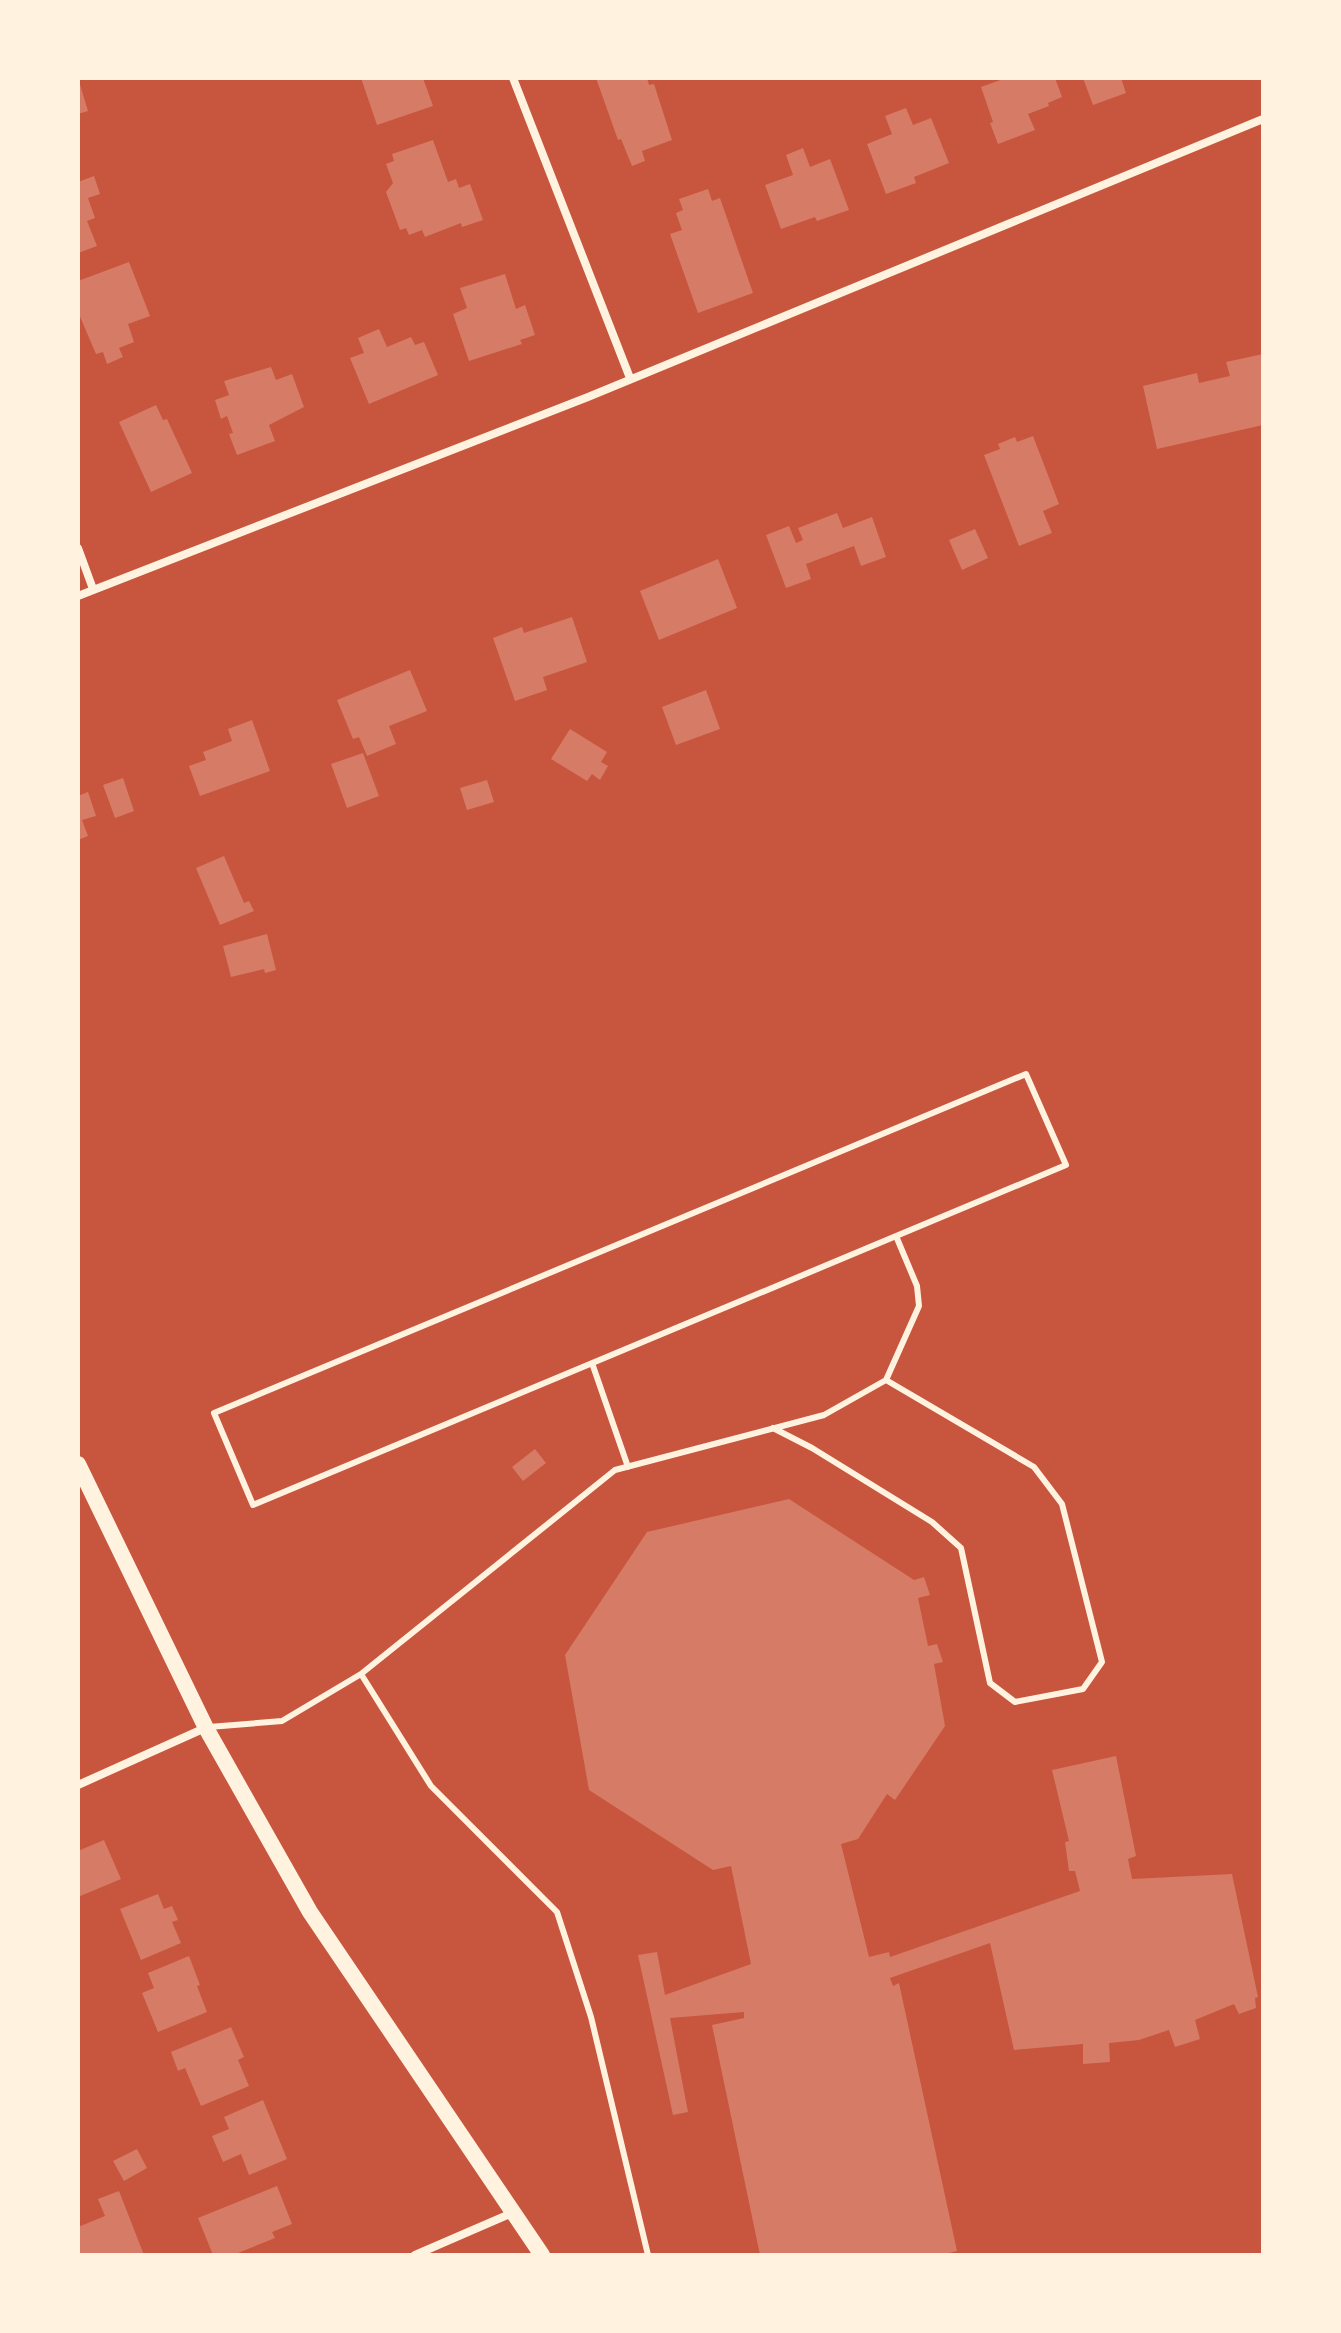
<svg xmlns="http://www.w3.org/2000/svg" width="1341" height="2333" viewBox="0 0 1341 2333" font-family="'Crimson Pro',serif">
  <rect width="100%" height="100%" fill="#c8553d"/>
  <path fill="#d67c66" d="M 78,78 L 88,111 L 78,114 Z
    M 361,78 L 423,78 L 433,106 L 377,125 Z
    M 596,78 L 647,78 L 649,85 L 654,84 L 672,140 L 642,151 L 645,161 L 632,166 L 621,139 L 618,140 Z
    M 1006,78 L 1055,78 L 1062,97 L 1048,103 L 1049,106 L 1028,114 L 1035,130 L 998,144 L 990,123 L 993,122 L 981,87 Z
    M 1083,78 L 1121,78 L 1126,93 L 1093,105 Z
    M 906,108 L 913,125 L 931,118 L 949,163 L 914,177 L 916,183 L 886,194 L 867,144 L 892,134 L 885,116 Z
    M 433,140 L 448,182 L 456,179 L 459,188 L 470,184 L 483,220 L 462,227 L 461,223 L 425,237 L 422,230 L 409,235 L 406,228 L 400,230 L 386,192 L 393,183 L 386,164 L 394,161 L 392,154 Z
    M 803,148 L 810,167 L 830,159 L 849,210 L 817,221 L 815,217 L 781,229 L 765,185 L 793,175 L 786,155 Z
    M 94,176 L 100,194 L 88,198 L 95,218 L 87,221 L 97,246 L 78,253 L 78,182 Z
    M 708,189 L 712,201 L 720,198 L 753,293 L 698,313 L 670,234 L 682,230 L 676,213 L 683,210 L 679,199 Z
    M 129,262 L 150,316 L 128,324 L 134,342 L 119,348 L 123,357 L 107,364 L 103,352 L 96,354 L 78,312 L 78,281 Z
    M 505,274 L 516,309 L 525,305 L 535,335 L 520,340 L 522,344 L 469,361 L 453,314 L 467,308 L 460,288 Z
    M 379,329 L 387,347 L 411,337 L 415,345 L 424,342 L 438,375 L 369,404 L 350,358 L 364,353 L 358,338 Z
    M 1263,354 L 1263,425 L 1157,449 L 1143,386 L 1197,373 L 1199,383 L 1230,376 L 1226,362 Z
    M 271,367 L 276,380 L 292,374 L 304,407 L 269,425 L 275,441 L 237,455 L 229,434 L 233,433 L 227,416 L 221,419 L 215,400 L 229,395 L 224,381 Z
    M 156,405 L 163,420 L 167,419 L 192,473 L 151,492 L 119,422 Z
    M 1033,436 L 1059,504 L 1043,511 L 1052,533 L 1019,546 L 984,455 L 1000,449 L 998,444 L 1015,437 L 1017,442 Z
    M 837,513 L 843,528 L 872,517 L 886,557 L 861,566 L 854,546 L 806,564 L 811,579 L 786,588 L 766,535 L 789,526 L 796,543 L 803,540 L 798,528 Z
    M 975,529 L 988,558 L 962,570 L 949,540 Z
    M 718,559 L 737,608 L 659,640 L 640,591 Z
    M 572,617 L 587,662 L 543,677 L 547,690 L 515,701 L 493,638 L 522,627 L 524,633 Z
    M 410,670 L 427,711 L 389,726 L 396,744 L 367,756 L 359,737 L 353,739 L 337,700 Z
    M 706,690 L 720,729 L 676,745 L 662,707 Z
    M 252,720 L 270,771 L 200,796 L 189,766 L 206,760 L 203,752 L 232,741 L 228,729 Z
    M 570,729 L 607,752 L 601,762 L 608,766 L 600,780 L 592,774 L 587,781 L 551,759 Z
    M 363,753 L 379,796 L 347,808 L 331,764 Z
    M 123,778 L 134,811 L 115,818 L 103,785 Z
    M 487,780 L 494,802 L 467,810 L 460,788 Z
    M 88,792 L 96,816 L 82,820 L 88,836 L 78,840 L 78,796 Z
    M 224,856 L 244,903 L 249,901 L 254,911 L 220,925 L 196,868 Z
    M 267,934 L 276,970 L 265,973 L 264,969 L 231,977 L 223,946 Z
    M 535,1449 L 546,1463 L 523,1481 L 512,1467 Z
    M 789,1499 L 914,1580 L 924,1577 L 930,1595 L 918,1598 L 928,1646 L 937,1644 L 943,1662 L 934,1664 L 945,1726 L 895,1800 L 887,1794 L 858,1839 L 841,1844 L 869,1957 L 889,1952 L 890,1957 L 1080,1891 L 1075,1871 L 1069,1871 L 1065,1842 L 1069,1841 L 1052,1770 L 1116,1756 L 1136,1856 L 1128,1859 L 1132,1879 L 1232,1874 L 1258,1997 L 1255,1998 L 1256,2008 L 1239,2014 L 1234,2004 L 1195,2020 L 1200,2039 L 1175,2047 L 1169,2030 L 1139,2040 L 1109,2043 L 1110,2062 L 1083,2064 L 1083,2044 L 1014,2050 L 990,1943 L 890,1978 L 893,1986 L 899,1983 L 957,2251 L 941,2255 L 760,2255 L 712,2025 L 744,2018 L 744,2012 L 670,2018 L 688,2112 L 673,2115 L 638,1955 L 657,1952 L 665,1995 L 751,1964 L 731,1866 L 713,1870 L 589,1790 L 565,1655 L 647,1532 Z
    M 104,1840 L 121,1879 L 78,1897 L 78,1851 Z
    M 158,1894 L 164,1909 L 172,1906 L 178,1920 L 172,1922 L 181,1943 L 141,1960 L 120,1909 Z
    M 189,1956 L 200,1985 L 197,1986 L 207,2012 L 158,2032 L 142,1993 L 154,1988 L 148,1973 Z
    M 231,2027 L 244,2057 L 238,2060 L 249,2086 L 201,2106 L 185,2068 L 178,2071 L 171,2052 Z
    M 263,2100 L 287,2159 L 249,2175 L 241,2154 L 223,2162 L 212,2136 L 229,2129 L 224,2117 Z
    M 137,2149 L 147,2168 L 124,2181 L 113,2161 Z
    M 277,2186 L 292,2224 L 272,2232 L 275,2238 L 233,2255 L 213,2255 L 198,2218 Z
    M 119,2191 L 144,2255 L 78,2255 L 78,2227 L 105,2216 L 98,2199 Z"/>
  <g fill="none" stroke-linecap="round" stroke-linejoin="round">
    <path stroke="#fff3e0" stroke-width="6" d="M 1026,1074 L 1066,1165 L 253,1505 L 214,1413 Z
      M 592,1363 L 628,1467
      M 886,1380 L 919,1306 L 917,1286 L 896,1236
      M 361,1674 L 431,1786 L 557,1912 L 591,2017 L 648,2255
      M 209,1727 L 282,1721 L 361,1674 L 615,1470 L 824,1415 L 886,1380 L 1034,1467 L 1062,1504 L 1102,1662 L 1083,1689 L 1015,1702 L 990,1683 L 961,1548 L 932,1522 L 812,1448 L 773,1428"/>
    <path stroke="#fff3e0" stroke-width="8" d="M 513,78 L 630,378
      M 78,548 L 93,589
      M 78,596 L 588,397 L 1263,119
      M 78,1785 L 205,1728
      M 415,2255 L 512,2213"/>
    <path stroke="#fff3e0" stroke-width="16" d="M 78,1464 L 206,1728 L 310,1912 L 542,2255"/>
  </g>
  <rect width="1341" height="2333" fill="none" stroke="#fff3e0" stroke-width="160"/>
</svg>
